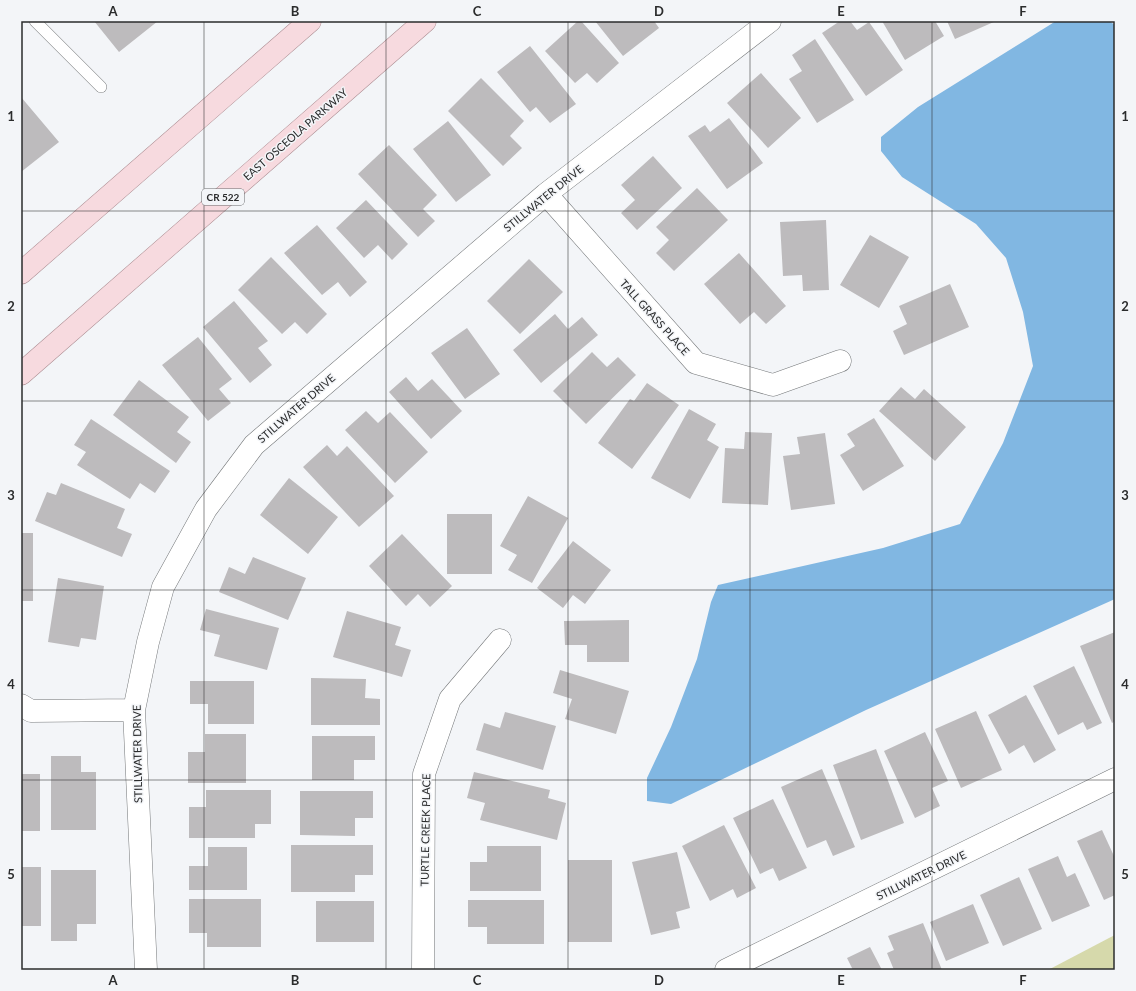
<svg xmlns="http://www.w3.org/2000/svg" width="1136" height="991" viewBox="0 0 1136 991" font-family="Lato,sans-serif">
  <rect width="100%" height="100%" fill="#f3f5f8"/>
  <path fill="#d6d9ab" d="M 1115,935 L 1115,970 L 1048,970 L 1109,938 Z"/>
  <path fill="#81b7e2" d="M 1056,21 L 1109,21 L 1115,25 L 1115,599 L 866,710 L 671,804 L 647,801 L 647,778 L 671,727 L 697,659 L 711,602 L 718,585 L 883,548 L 960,524 L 1003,443 L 1033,366 L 1023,312 L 1006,258 L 976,224 L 902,177 L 881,151 L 881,137 L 918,107 Z"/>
  <path fill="#bdbbbd" d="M 94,21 L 158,21 L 119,52 Z
    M 578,21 L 581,21 L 619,63 L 597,83 L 587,73 L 575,83 L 545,51 Z
    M 595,21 L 654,21 L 659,28 L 623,56 Z
    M 840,21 L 850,21 L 857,30 L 869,22 L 903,70 L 866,96 L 822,33 Z
    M 882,21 L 935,21 L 944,36 L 905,60 Z
    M 947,21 L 996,21 L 955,39 Z
    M 815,39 L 854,100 L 817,123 L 789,79 L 802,71 L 792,55 Z
    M 530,46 L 576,104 L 550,123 L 536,107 L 530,112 L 497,72 Z
    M 761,73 L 801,118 L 768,148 L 727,103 Z
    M 481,78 L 524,121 L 510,136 L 522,148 L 503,166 L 448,111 Z
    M 21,97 L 59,142 L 21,172 Z
    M 729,118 L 763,163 L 727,189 L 688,136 L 705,125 L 710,132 Z
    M 448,121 L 491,175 L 456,202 L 413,149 Z
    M 389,145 L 437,195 L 423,209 L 435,221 L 418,237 L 358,174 Z
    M 653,156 L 682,188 L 637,230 L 621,213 L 635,200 L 621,185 Z
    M 697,188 L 728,220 L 674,271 L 656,253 L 669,240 L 656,227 Z
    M 366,200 L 408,244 L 392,260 L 378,245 L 364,258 L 336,228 Z
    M 826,220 L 829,290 L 803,291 L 802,275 L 783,276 L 780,222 Z
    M 317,225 L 367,282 L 350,297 L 338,282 L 322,295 L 284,253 Z
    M 870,235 L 909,257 L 879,308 L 840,285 Z
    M 739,253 L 786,306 L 766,324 L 754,312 L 740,324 L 704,284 Z
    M 271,257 L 327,314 L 307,334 L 295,322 L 282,334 L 238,290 Z
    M 529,259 L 563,292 L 520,334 L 487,301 Z
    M 950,284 L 969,327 L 904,355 L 893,331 L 907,324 L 899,306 Z
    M 234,301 L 268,341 L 258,348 L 272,365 L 250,383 L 203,327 Z
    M 555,314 L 568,329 L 582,317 L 598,335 L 541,383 L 513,350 Z
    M 467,328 L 500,374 L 465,399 L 431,353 Z
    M 198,337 L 232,379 L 219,389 L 231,403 L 208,421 L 162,365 Z
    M 592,352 L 607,367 L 618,357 L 636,375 L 586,424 L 553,391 Z
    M 406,377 L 418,391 L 432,379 L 462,411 L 431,439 L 389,392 Z
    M 139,380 L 189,417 L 177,432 L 191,442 L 176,463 L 113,415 Z
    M 647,383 L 679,405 L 632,469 L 598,443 L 630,399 L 634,401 Z
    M 901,387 L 915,399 L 924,389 L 966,427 L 935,461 L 879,411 Z
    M 689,409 L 716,424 L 707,440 L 719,447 L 690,499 L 651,478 Z
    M 366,411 L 378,423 L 390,412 L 428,452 L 395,483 L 345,430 Z
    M 874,418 L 904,466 L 863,491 L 840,455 L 855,446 L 847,434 Z
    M 91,419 L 170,471 L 155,493 L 140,483 L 130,499 L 77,465 L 86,452 L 74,445 Z
    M 745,432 L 772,433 L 768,505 L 722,503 L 725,448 L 744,449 Z
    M 825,433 L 835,504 L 791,510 L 783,456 L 800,454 L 797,437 Z
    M 327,445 L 337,456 L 347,446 L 394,496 L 359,527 L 303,467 Z
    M 289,478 L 338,517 L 308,554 L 260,515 Z
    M 61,483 L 125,509 L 117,528 L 132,534 L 122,557 L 35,521 L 47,492 L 56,495 Z
    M 528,496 L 568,518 L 532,583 L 508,570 L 517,555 L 500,546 Z
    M 447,514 L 492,514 L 492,574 L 447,574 Z
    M 21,533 L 33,533 L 33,601 L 21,601 Z
    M 402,534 L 452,586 L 430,607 L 418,594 L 406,606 L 369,566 Z
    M 573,541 L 611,570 L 585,604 L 573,595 L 563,608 L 537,588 Z
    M 253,557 L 306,578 L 288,620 L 219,592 L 229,567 L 245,574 Z
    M 58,578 L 104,586 L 96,640 L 81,638 L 79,647 L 48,642 Z
    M 206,609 L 279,628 L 267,670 L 214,656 L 220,635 L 200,630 Z
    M 347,611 L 401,627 L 395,645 L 411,650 L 402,677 L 333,657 Z
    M 629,620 L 629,662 L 587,662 L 587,645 L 565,645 L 564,621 Z
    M 1115,632 L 1115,721 L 1112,723 L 1080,646 Z
    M 1074,666 L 1102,723 L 1087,730 L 1083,722 L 1058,735 L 1033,686 Z
    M 560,670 L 629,691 L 616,734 L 565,719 L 572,699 L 553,693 Z
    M 311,678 L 366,679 L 365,698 L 380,699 L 380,725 L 311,725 Z
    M 190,681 L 254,681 L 254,724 L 208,724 L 208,704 L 190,704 Z
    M 1026,695 L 1056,750 L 1034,763 L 1024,745 L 1009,754 L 988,715 Z
    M 976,711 L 1002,770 L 961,788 L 935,729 Z
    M 505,712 L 556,726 L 543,770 L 476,750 L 484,723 L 500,728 Z
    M 925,732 L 948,781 L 932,788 L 940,806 L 915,818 L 884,751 Z
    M 205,734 L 246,734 L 246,783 L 188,783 L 188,752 L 205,752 Z
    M 312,736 L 375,736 L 375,760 L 354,760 L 354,780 L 312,780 Z
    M 876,749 L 904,823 L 861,840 L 833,765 Z
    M 51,756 L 81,756 L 81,772 L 96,772 L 96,830 L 51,830 Z
    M 822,769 L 855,847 L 833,856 L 826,840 L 807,848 L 781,787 Z
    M 474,772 L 550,790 L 548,798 L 566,803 L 557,840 L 480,820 L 485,803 L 467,798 Z
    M 21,774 L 40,774 L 40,831 L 21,831 Z
    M 206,790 L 271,790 L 271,824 L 255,824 L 255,838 L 189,838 L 189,807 L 206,807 Z
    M 300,791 L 373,791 L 373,818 L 355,818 L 355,836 L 300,835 Z
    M 773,799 L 807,868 L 779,881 L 773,868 L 760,874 L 733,818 Z
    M 724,825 L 756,888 L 737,898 L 733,889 L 710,901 L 682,846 Z
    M 1102,830 L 1114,856 L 1115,855 L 1115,895 L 1104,900 L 1077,841 Z
    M 291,845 L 373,845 L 373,875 L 355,875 L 355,892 L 291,892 Z
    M 487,846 L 541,846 L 541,891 L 470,891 L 470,862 L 487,862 Z
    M 208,847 L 247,847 L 247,890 L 189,890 L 189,866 L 208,866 Z
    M 677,852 L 690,908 L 676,912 L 680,928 L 651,935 L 632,862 Z
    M 1058,856 L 1067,877 L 1075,873 L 1090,906 L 1052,922 L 1028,869 Z
    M 568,860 L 612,860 L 612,942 L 568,942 Z
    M 21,867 L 41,867 L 41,926 L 21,926 Z
    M 51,870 L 96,870 L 96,924 L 77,924 L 77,941 L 51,941 Z
    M 1019,877 L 1042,929 L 1003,946 L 980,895 Z
    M 189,899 L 261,899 L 261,947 L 207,947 L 207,933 L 189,933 Z
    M 468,900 L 544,900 L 544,944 L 487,944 L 487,927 L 468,927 Z
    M 316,901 L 374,901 L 374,942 L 316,942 Z
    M 973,904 L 989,943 L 946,961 L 930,922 Z
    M 923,923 L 942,970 L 894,970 L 887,953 L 894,950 L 888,936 Z
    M 870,947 L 882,970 L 853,970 L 847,958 Z"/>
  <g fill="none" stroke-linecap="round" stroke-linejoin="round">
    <defs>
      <path id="lane" d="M 35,21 L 101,87"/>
      <path id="street" d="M 546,194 L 696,363 L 773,385 L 840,361
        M 21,705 L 31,711 L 134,710
        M 146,970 L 134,710 L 148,642 L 163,587 L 206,509 L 254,445 L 546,194 L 770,21
        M 423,970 L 424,774 L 450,699 L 500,640
        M 726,970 L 1115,779"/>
      <path id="primary" d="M 21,273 L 310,21
        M 21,374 L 425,21"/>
    </defs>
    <use href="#lane" stroke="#747779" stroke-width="12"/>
    <use href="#street" stroke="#747779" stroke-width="23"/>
    <use href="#primary" stroke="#ac8d92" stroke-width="23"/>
    <use href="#lane" stroke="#fff" stroke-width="11"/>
    <use href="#street" stroke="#fff" stroke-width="22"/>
    <use href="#primary" stroke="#f7dadf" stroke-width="22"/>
  </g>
  <path fill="none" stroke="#2b2c2d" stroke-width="1" stroke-opacity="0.55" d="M 204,21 L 204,970M 386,21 L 386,970M 568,21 L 568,970M 750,21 L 750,970M 932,21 L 932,970M 21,211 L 1115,211M 21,401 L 1115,401M 21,590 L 1115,590M 21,780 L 1115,780"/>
  <g text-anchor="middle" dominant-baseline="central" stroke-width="3" stroke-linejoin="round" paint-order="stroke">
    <rect fill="#f3f5f8" stroke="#67686a" stroke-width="1" x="202" y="189" width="42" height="16" rx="3"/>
    <g font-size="10" font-weight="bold" fill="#2b2c2d">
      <text x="223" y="197">CR 522</text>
    </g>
    <g font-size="11" fill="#2b2c2d" stroke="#f3f5f8">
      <text transform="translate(295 134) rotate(-41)">EAST OSCEOLA PARKWAY</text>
      <text transform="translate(543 198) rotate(-39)">STILLWATER DRIVE</text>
      <text transform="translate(655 317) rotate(48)">TALL GRASS PLACE</text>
      <text transform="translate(296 408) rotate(-41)">STILLWATER DRIVE</text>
      <text transform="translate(137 754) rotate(-91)">STILLWATER DRIVE</text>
      <text transform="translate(425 830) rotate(-89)">TURTLE CREEK PLACE</text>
      <text transform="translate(921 875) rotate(-26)">STILLWATER DRIVE</text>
    </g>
  </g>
  <rect width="1136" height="991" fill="none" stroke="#f3f5f8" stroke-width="44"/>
  <rect x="22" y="22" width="1092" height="947" fill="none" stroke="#2b2c2d" stroke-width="1.5"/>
  <g font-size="13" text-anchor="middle" font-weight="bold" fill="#2b2c2d">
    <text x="113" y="16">A</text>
    <text x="295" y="16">B</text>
    <text x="477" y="16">C</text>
    <text x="659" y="16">D</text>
    <text x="841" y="16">E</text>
    <text x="1023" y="16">F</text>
    <text x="11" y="121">1</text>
    <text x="1125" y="121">1</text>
    <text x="11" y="311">2</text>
    <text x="1125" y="311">2</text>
    <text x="11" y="500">3</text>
    <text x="1125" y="500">3</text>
    <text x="11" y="689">4</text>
    <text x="1125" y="689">4</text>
    <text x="11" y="879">5</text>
    <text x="1125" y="879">5</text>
    <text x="113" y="985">A</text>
    <text x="295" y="985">B</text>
    <text x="477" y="985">C</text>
    <text x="659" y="985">D</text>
    <text x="841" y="985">E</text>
    <text x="1023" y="985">F</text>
  </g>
</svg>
